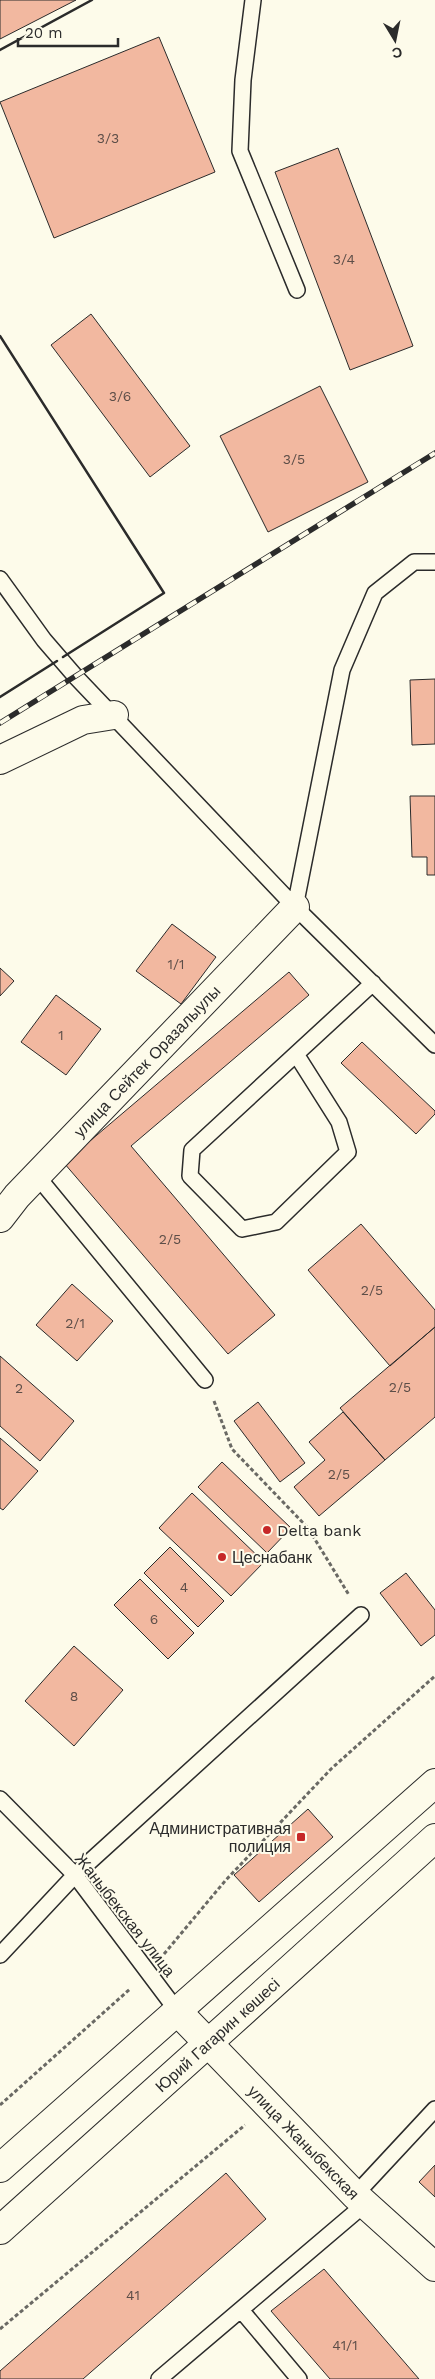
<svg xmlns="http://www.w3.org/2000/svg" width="435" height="2379" viewBox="0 0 435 2379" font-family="'Work Sans',sans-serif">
  <rect width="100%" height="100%" fill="#fdfbea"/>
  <path fill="#f2b8a0" stroke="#2b2b2b" d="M 0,0 L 76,0 L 0,39 Z
    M 159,37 L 215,172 L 54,238 L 0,102 Z
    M 338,148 L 413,346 L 350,370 L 275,172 Z
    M 91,314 L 190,446 L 150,477 L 51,345 Z
    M 320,386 L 368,482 L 268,532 L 220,436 Z
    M 435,679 L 435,744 L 412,745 L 410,680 Z
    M 410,796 L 435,796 L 435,875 L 427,875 L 427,857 L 412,857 Z
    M 172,924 L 216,957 L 181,1004 L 136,971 Z
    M 0,968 L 14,981 L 0,996 Z
    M 289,972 L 309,995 L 131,1146 L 275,1315 L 228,1354 L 64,1163 Z
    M 56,995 L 101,1029 L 66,1075 L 21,1042 Z
    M 362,1042 L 435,1111 L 435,1114 L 416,1134 L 341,1063 Z
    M 361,1224 L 435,1310 L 435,1327 L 390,1366 L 308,1270 Z
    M 72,1284 L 113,1321 L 77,1361 L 36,1325 Z
    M 435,1327 L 435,1417 L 385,1460 L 340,1408 Z
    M 0,1356 L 74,1421 L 40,1461 L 0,1426 Z
    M 258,1402 L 305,1463 L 280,1482 L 234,1421 Z
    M 343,1412 L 385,1460 L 319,1516 L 294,1487 L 325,1460 L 309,1442 Z
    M 0,1438 L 38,1471 L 3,1510 L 0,1508 Z
    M 222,1462 L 291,1528 L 267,1553 L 198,1487 Z
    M 192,1493 L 264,1562 L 231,1596 L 159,1528 Z
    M 170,1547 L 224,1601 L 198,1627 L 144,1573 Z
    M 406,1573 L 435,1610 L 435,1635 L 421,1646 L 380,1593 Z
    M 140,1579 L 194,1633 L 168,1659 L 114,1605 Z
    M 74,1646 L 123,1690 L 74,1746 L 25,1701 Z
    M 308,1809 L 333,1837 L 259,1902 L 234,1875 Z
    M 435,2165 L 435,2197 L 419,2182 Z
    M 226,2173 L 266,2219 L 83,2379 L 0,2379 L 0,2371 Z
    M 324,2269 L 419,2379 L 330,2379 L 271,2311 Z"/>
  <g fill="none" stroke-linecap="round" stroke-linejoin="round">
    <defs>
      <path id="service" d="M 253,0 L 243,80 L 240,151 L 297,290
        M 0,579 L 44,640 L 76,677 L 295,907 L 435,1045
        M 295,907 L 342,670 L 375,593 L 414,562 L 435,562
        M 296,1054 L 339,1122 L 348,1152 L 276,1222 L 242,1229 L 190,1176 L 192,1150 L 373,983
        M 37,1176 L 205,1380
        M 0,1799 L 75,1875 L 178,2012
        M 0,1955 L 75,1875 L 361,1615
        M 355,2195 L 435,2109
        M 241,2310 L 299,2379
        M 159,2379 L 365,2204"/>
      <g id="minor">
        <path d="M 0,760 L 83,720 L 114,715"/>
        <path id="s1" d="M 0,1218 L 17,1196 L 295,907"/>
        <path id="s2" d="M 178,2012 L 355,2195 L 435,2267"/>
      </g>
      <g id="primary">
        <path d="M 0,2168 L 435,1783"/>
        <path id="s3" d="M 0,2230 C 146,2100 290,1969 435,1838"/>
      </g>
    </defs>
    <use href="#service" stroke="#2b2b2b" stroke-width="18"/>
    <use href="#minor" stroke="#2b2b2b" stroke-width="30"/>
    <use href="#primary" stroke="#2b2b2b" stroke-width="30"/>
    <path stroke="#6a6964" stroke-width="3" stroke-dasharray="4 2.5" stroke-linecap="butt" d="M 214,1401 L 232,1449 L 308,1528 L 349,1595
      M 164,1954 L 225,1881 L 331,1769 L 435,1676
      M 0,2105 L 130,1989
      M 0,2329 L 245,2125"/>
    <use href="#service" stroke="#fdfbea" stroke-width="15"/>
    <use href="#minor" stroke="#fdfbea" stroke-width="28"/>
    <use href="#primary" stroke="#fdfbea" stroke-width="28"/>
    <defs>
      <path id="rail" d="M 0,723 L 435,453"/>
    </defs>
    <use href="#rail" stroke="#2b2b2b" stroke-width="5.5"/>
    <use href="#rail" stroke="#fdfbea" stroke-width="4" stroke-dasharray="11" stroke-linecap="butt"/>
    <path stroke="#2b2b2b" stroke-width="2.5" d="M 0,50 L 92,0
      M 0,336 L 164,593 L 63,657
      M 0,697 L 57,661"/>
  </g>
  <g fill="#c62828" stroke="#fdfbea" stroke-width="2">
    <circle cx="267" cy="1530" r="5"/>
    <circle cx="222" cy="1557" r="5"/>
    <rect x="296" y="1832" width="10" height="10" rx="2.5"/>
  </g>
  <g text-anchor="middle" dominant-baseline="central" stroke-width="4" stroke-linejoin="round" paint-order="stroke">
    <g font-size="14" fill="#5d4e48">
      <text x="108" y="138">3/3</text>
      <text x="344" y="259">3/4</text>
      <text x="120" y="396">3/6</text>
      <text x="294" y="459">3/5</text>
      <text x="176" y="964">1/1</text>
      <text x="61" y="1035">1</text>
      <text x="170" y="1239">2/5</text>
      <text x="372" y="1290">2/5</text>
      <text x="75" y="1323">2/1</text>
      <text x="400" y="1387">2/5</text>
      <text x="19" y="1388">2</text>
      <text x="339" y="1474">2/5</text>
      <text x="184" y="1587">4</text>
      <text x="154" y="1619">6</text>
      <text x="74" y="1696">8</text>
      <text x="133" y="2295">41</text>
      <text x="345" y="2345">41/1</text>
    </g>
    <g font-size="16" fill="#2b2b2b" stroke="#fdfbea">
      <text stroke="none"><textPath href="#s1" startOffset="215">улица Сейтек Оразалыулы</textPath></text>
      <text transform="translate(125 1915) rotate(52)">Жаныбекская улица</text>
      <text stroke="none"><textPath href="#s3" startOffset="292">Юрий Гагарин көшесі</textPath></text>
      <text stroke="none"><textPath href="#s2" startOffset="181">улица Жаныбекская</textPath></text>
    </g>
    <g font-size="16" fill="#2b2b2b" stroke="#fdfbea" text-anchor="start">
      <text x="277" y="1530">Delta bank</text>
      <text x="232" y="1557">Цеснабанк</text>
      <text x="291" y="1828" text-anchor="end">Административная<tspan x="291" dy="18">полиция</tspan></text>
    </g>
  </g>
  <g transform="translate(395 40) rotate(170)" stroke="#fdfbea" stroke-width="4" paint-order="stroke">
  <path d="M0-4L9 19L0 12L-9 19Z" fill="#2b2b2b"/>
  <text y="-8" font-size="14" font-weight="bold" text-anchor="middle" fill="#2b2b2b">С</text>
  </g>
  <path d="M18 38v8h100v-8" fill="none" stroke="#2b2b2b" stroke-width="2.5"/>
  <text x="25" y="38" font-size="15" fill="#2b2b2b" stroke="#fdfbea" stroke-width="4" paint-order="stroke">20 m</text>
</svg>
